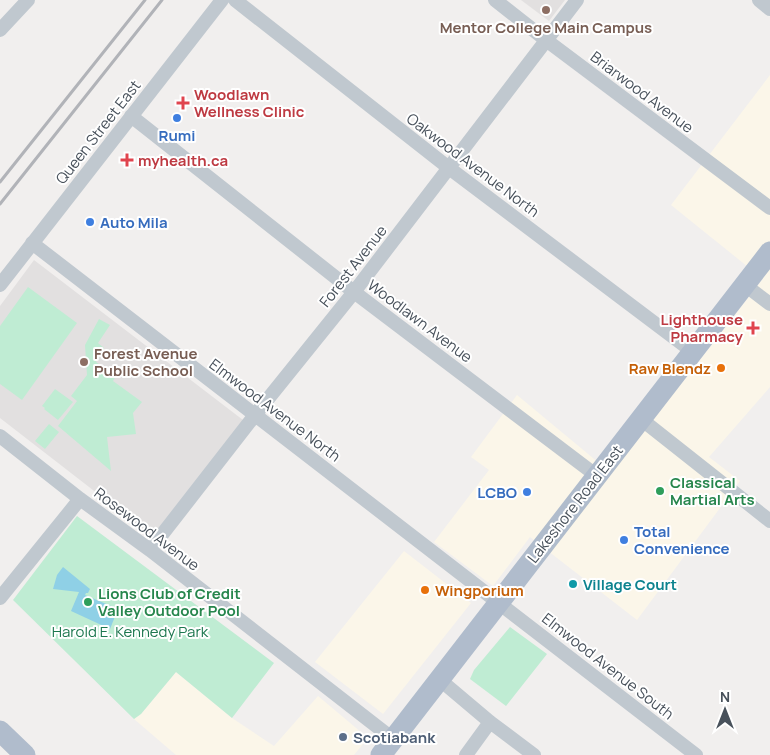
<svg xmlns="http://www.w3.org/2000/svg" width="770" height="755" viewBox="0 0 770 755" font-family="Manrope,sans-serif">
  <rect width="100%" height="100%" fill="#f1efee"/>
  <path fill="#fbf6e9" d="M 770,75 L 770,387 L 709,457 L 740,481 L 637,620 L 530,537 L 493,586 L 434,542 L 489,470 L 471,457 L 517,395 L 611,473 L 763,279 L 671,205 Z
    M 404,551 L 471,603 L 383,714 L 315,662 Z
    M 176,672 L 232,718 L 274,746 L 318,696 L 368,738 L 354,755 L 176,755 L 134,719 L 141,714 Z"/>
  <path fill="#e2e0e0" d="M 521,0 L 565,0 L 549,21 Z
    M 34,260 L 243,420 L 158,532 L 151,535 L 0,418 L 0,306 Z"/>
  <path fill="#bfecd3" d="M 28,287 L 77,323 L 22,400 L 0,384 L 0,326 Z
    M 99,319 L 110,325 L 98,343 L 104,348 L 96,362 L 116,376 L 113,381 L 142,402 L 133,413 L 136,434 L 107,437 L 111,471 L 58,426 L 77,401 L 71,396 L 87,375 L 85,345 Z
    M 55,389 L 73,402 L 58,420 L 44,409 L 45,408 L 42,406 Z
    M 49,424 L 59,432 L 45,449 L 35,441 Z
    M 77,516 L 274,663 L 232,718 L 176,672 L 141,714 L 134,719 L 13,600 Z
    M 510,627 L 547,654 L 506,706 L 470,679 L 474,670 Z"/>
  <path fill="#8fd0e6" d="M 63,567 L 90,589 L 88,593 L 86,593 L 85,595 L 118,609 L 110,629 L 71,611 L 79,592 L 53,589 L 57,575 Z"/>
  <g fill="none" stroke-linecap="round" stroke-linejoin="round">
    <path stroke="#c0c8cf" stroke-width="14" d="M 235,0 L 449,168 L 693,352
      M 495,0 L 546,40 L 770,208
      M 759,0 L 770,9
      M 0,30 L 28,0
      M 131,116 L 354,292 L 597,476
      M 32,243 L 696,755
      M 0,285 L 222,0
      M 745,285 L 770,304
      M 641,419 L 770,521
      M 0,436 L 80,499 L 150,550 L 393,739
      M 150,550 L 255,415 L 354,292 L 577,0
      M 0,598 L 80,499
      M 439,679 L 490,722 L 534,755
      M 466,755 L 490,722"/>
    <path stroke="#b0bccc" stroke-width="21" d="M 0,731 L 25,755
      M 381,755 L 770,252"/>
    <path stroke="#b1b3b8" stroke-width="3" d="M 0,182 L 145,0
      M 0,204 L 162,0"/>
  </g>
  <g fill="#8d6e63" stroke="#fff" stroke-width="2">
    <circle cx="546" cy="10" r="5"/>
    <circle cx="84" cy="362" r="5"/>
  </g>
  <g fill="#e0444e" stroke="#fff" stroke-width="2">
    <path d="M180.5 95.5h5v5h5v5h-5v5h-5v-5h-5v-5h5z"/>
    <path d="M124.5 152.5h5v5h5v5h-5v5h-5v-5h-5v-5h5z"/>
    <path d="M750.5 320.5h5v5h5v5h-5v5h-5v-5h-5v-5h5z"/>
  </g>
  <g fill="#3f7fe0" stroke="#fff" stroke-width="2">
    <circle cx="177" cy="118" r="5"/>
    <circle cx="90" cy="222" r="5"/>
    <circle cx="527" cy="492" r="5"/>
    <circle cx="624" cy="540" r="5"/>
  </g>
  <g fill="#e8710a" stroke="#fff" stroke-width="2">
    <circle cx="721" cy="368" r="5"/>
    <circle cx="425" cy="590" r="5"/>
  </g>
  <g fill="#2e9e5b" stroke="#fff" stroke-width="2">
    <circle cx="660" cy="491" r="5"/>
    <circle cx="88" cy="602" r="5"/>
  </g>
  <circle fill="#0f9aa8" stroke="#fff" stroke-width="2" cx="573" cy="584" r="5"/>
  <circle fill="#5c6f8a" stroke="#fff" stroke-width="2" cx="343" cy="737" r="5"/>
  <g text-anchor="middle" dominant-baseline="central" stroke-width="4" stroke-linejoin="round" paint-order="stroke">
    <g font-size="15" font-weight="bold" fill="#785e54" stroke="#fff">
      <text x="546" y="27">Mentor College Main Campus</text>
      <text x="94" y="353" text-anchor="start">Forest Avenue<tspan x="94" dy="17">Public School</tspan></text>
    </g>
    <g font-size="15" fill="#48515b" stroke="#fff">
      <text transform="translate(642 92) rotate(37)">Briarwood Avenue</text>
      <text transform="translate(98 132) rotate(-52)">Queen Street East</text>
      <text transform="translate(473 165) rotate(37)">Oakwood Avenue North</text>
      <text transform="translate(353 266) rotate(-52)">Forest Avenue</text>
      <text transform="translate(420 321) rotate(37)">Woodlawn Avenue</text>
      <text transform="translate(275 410) rotate(37)">Elmwood Avenue North</text>
      <text transform="translate(575 504) rotate(-52)">Lakeshore Road East</text>
      <text transform="translate(147 529) rotate(37)">Rosewood Avenue</text>
      <text transform="translate(608 666) rotate(38)">Elmwood Avenue South</text>
    </g>
    <g font-size="15" font-weight="bold" fill="#be3a42" stroke="#fff" text-anchor="start">
      <text x="194" y="94">Woodlawn<tspan x="194" dy="17">Wellness Clinic</tspan></text>
      <text x="138" y="160">myhealth.ca</text>
      <text x="743" y="319" text-anchor="end">Lighthouse<tspan x="743" dy="17">Pharmacy</tspan></text>
    </g>
    <g font-size="15" font-weight="bold" fill="#366cbe" stroke="#fff" text-anchor="start">
      <text x="177" y="135" text-anchor="middle">Rumi</text>
      <text x="100" y="222">Auto Mila</text>
      <text x="517" y="492" text-anchor="end">LCBO</text>
      <text x="634" y="531">Total<tspan x="634" dy="17">Convenience</tspan></text>
    </g>
    <g font-size="15" font-weight="bold" fill="#c56008" stroke="#fff" text-anchor="end">
      <text x="711" y="368">Raw Blendz</text>
      <text x="435" y="590" text-anchor="start">Wingporium</text>
    </g>
    <g font-size="15" font-weight="bold" fill="#27864d" stroke="#fff" text-anchor="start">
      <text x="670" y="482">Classical<tspan x="670" dy="17">Martial Arts</tspan></text>
      <text x="98" y="593">Lions Club of Credit<tspan x="98" dy="17">Valley Outdoor Pool</tspan></text>
    </g>
    <g font-size="15" font-weight="bold" fill="#0d838f" stroke="#fff" text-anchor="start">
      <text x="583" y="584">Village Court</text>
    </g>
    <g font-size="15" fill="#1d774f" stroke="#fff">
      <text x="130" y="631">Harold E. Kennedy Park</text>
    </g>
    <g font-size="15" font-weight="bold" fill="#4e5e75" stroke="#fff" text-anchor="start">
      <text x="353" y="737">Scotiabank</text>
    </g>
  </g>
  <g transform="translate(725 710)" stroke="#ffffff" stroke-width="4" paint-order="stroke">
  <path d="M0-4L9 19L0 12L-9 19Z" fill="#48515b"/>
  <text y="-8" font-size="14" font-weight="bold" text-anchor="middle" fill="#48515b">N</text>
  </g>
</svg>
